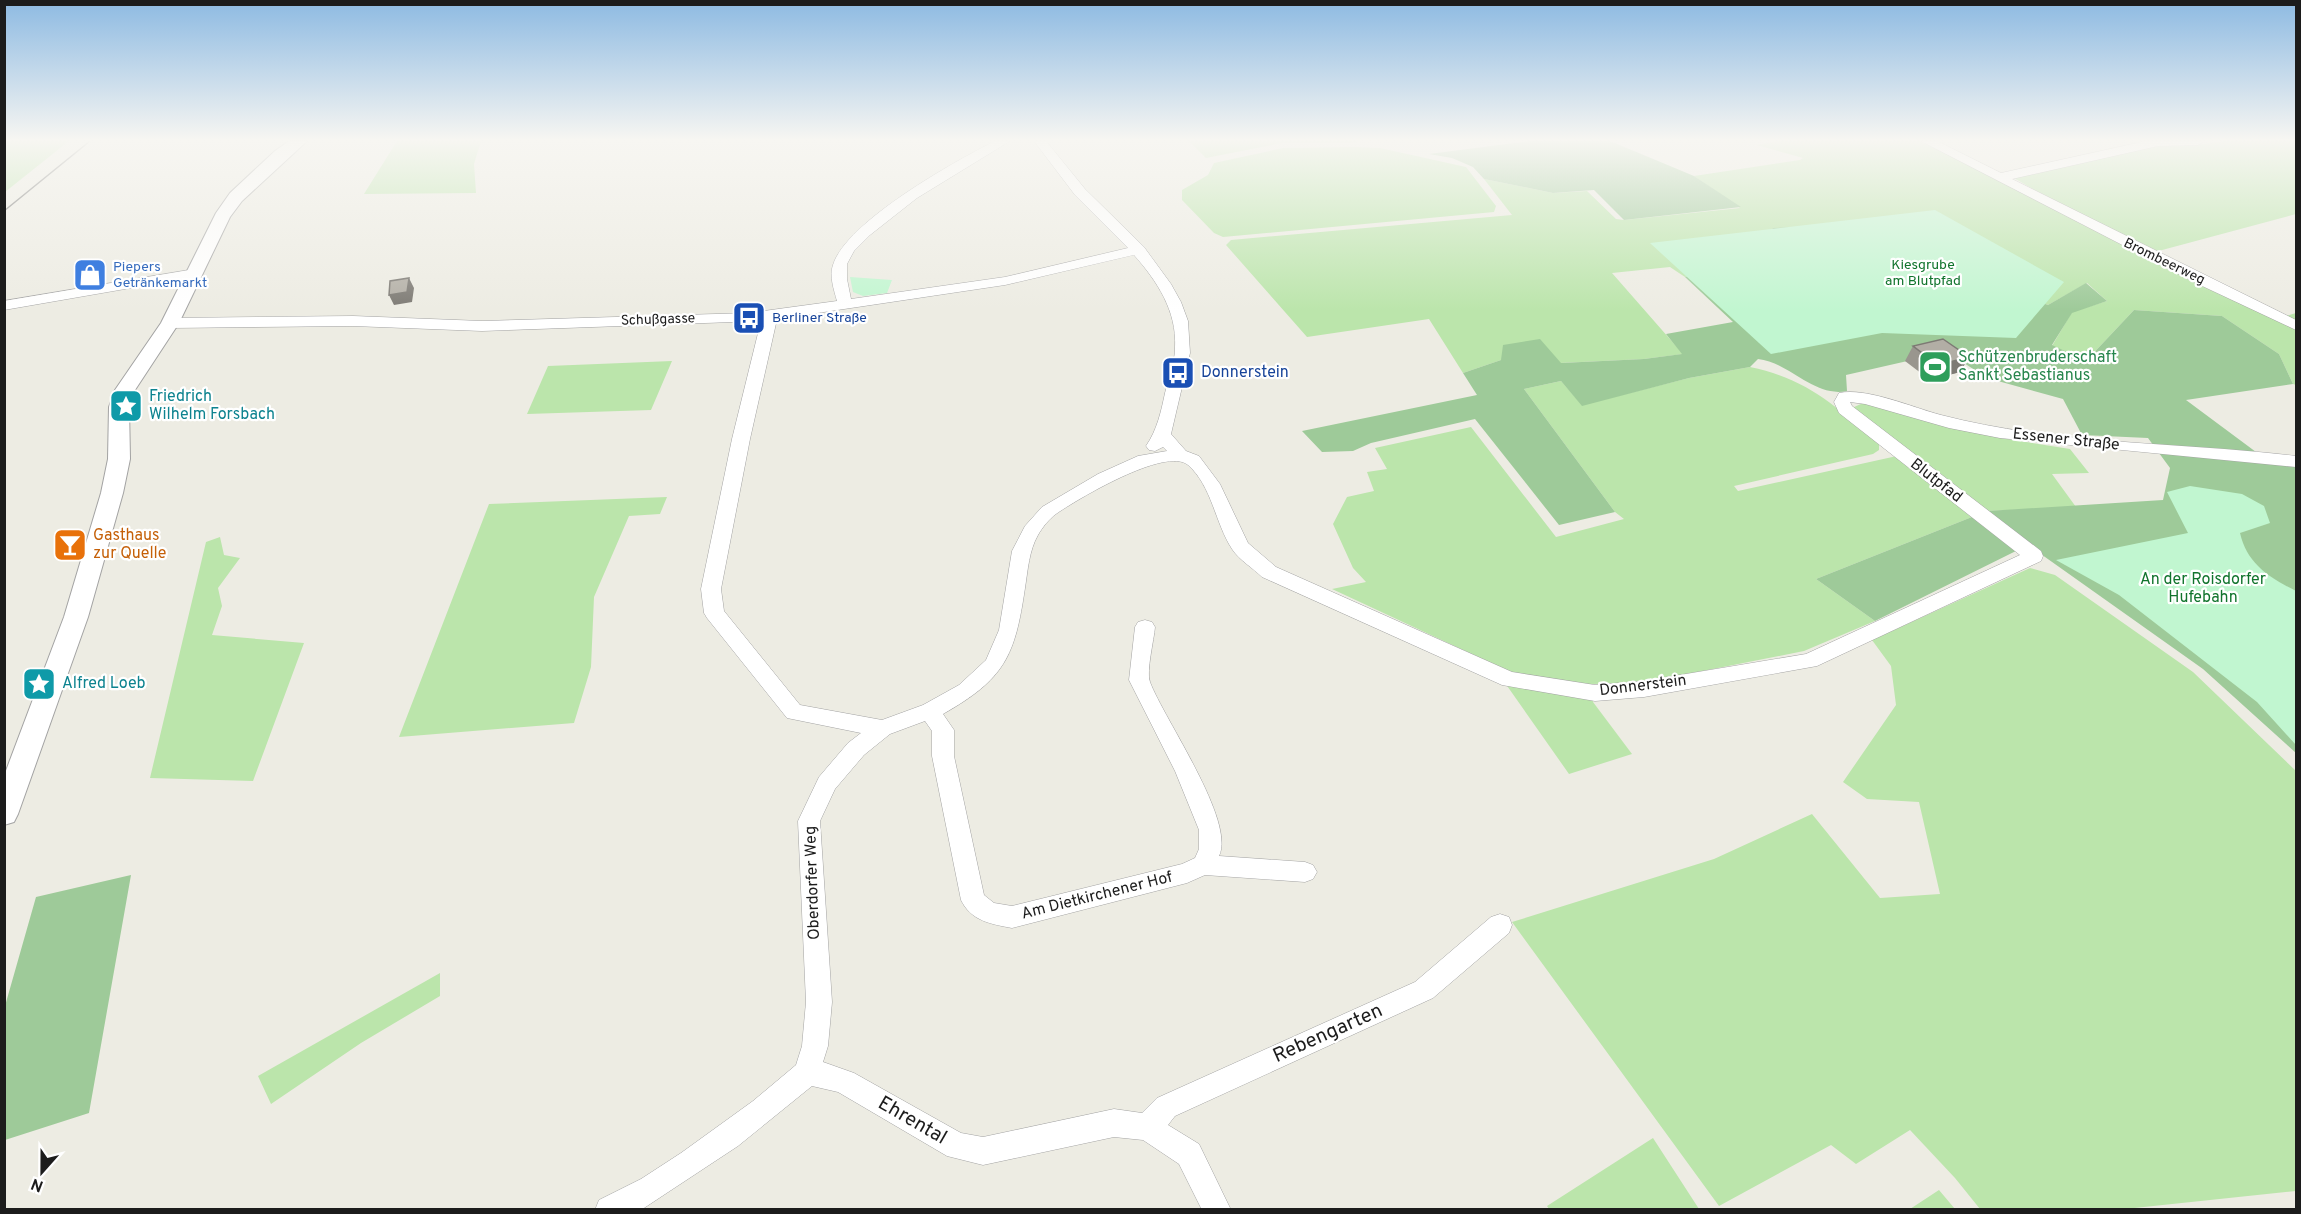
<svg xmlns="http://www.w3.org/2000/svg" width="2301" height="1214" viewBox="0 0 2301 1214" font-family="Overpass,sans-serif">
  <rect width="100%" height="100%" fill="#edece3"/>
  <path fill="#bbe5ab" d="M 5,141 L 69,141 L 5,192 Z
    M 397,141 L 481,141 L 474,164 L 476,193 L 364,194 Z
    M 1189,141 L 1359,141 L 1352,143 L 1282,143 L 1206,158 Z
    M 1777,141 L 1919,141 L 2004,181 L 2113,240 L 2267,316 L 2283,317 L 2296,313 L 2296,385 L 2293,384 L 2279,354 L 2222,316 L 2134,310 L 2086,361 L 2052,346 L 2072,312 L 2107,301 L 2087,283 L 2048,305 L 1998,286 L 1751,264 L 1685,277 L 1670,267 L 1612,273 L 1683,354 L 1644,359 L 1560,363 L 1501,360 L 1463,373 L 1429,319 L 1307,337 L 1226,245 L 1231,240 L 1512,215 L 1484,179 L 1553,193 L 1587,191 L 1616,219 L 1624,220 L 1740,208 L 1694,176 L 1800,160 L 1803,158 L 1757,145 Z
    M 2222,141 L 2296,141 L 2296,214 L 2151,253 L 2079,216 L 2014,178 L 2151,147 L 2206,144 Z
    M 1356,147 L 1380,148 L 1466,167 L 1496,206 L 1494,212 L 1223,237 L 1214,233 L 1182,200 L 1182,190 L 1208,175 L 1214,163 L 1283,148 Z
    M 672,361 L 651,410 L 527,414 L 548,366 Z
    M 1750,367 C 1808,379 1835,406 1879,443 L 1879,450 L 1873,454 L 1734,486 L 1738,491 L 1906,454 L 1852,408 L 1863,403 L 1995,437 L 2070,449 L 2089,473 L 2052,474 L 2076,507 L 1987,511 L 1816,579 L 1875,621 L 1804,651 L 1642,683 L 1590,684 L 1593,702 L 1632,754 L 1569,774 L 1491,663 L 1332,589 L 1366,582 L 1353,568 L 1333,524 L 1347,497 L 1374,491 L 1367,472 L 1387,469 L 1375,448 L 1471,427 L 1556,537 L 1624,519 L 1615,512 L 1524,389 L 1561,381 L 1582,405 L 1689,378 Z
    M 667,497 L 660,514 L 629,516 L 594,597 L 591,667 L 574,723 L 399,737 L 489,504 Z
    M 220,537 L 224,555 L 240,558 L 218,588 L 222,606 L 212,635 L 304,643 L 253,781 L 150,778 L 206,542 Z
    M 2030,568 L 2055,575 L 2193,672 L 2296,771 L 2296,1191 L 2125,1209 L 1980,1209 L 1955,1178 L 1910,1130 L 1856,1164 L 1831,1145 L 1719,1206 L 1512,922 L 1714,859 L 1812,814 L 1880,898 L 1940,894 L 1919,802 L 1867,799 L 1843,782 L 1896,705 L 1891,666 L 1872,640 Z
    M 440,973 L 440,996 L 361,1043 L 271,1104 L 258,1076 Z
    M 1653,1138 L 1699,1209 L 1549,1209 L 1547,1206 Z
    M 1939,1190 L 1955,1209 L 1910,1209 Z"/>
  <path fill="#9eca99" d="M 1529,141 L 1610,141 L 1694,176 L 1741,207 L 1624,220 L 1594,190 L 1553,193 L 1484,179 L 1473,167 L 1452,158 L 1429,154 Z
    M 1870,225 L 1998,286 L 2048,305 L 2086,283 L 2107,301 L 2072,313 L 2052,345 L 2086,361 L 2134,310 L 2222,316 L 2279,354 L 2293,384 L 2186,400 L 2256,452 L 2296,466 L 2296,753 L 2203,669 L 2028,545 L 1875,621 L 1816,579 L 1987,511 L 2163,500 L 2170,468 L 2148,438 L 2082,435 L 2063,399 L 1987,378 L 1947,352 L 1846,375 L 1847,391 C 1814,398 1789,362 1758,359 L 1750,367 L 1689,378 L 1582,406 L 1561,381 L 1524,389 L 1615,512 L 1559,525 L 1475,419 L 1371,443 L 1353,451 L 1322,452 L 1302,431 L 1477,395 L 1463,373 L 1501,360 L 1503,345 L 1540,339 L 1561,363 L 1644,359 L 1682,354 L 1666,334 L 1733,322 L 1685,277 L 1751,264 L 1773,228 Z
    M 131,875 L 89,1113 L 5,1140 L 5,1006 L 36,897 Z"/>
  <path fill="#c1f6d0" d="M 1935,210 L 2064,282 L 2016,338 L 1882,333 L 1771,354 L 1650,243 Z
    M 850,277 L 892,280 L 887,293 L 863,296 L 853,292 Z
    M 2190,486 L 2242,494 L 2264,506 L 2270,523 L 2240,533 C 2247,564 2270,578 2296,591 L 2296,745 L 2257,702 L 2119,595 L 2056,560 L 2188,533 L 2167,492 Z"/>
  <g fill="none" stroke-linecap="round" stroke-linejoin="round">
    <defs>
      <path id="minor" d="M 995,141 L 1010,141 L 917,198 L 870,235 L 854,251 L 847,264 L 847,279 L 851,299 L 1005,277 L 1128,248 L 1075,195 L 1034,141 L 1046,141 L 1085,189 L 1144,247 L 1171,284 L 1181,302 L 1188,321 L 1190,353 L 1171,434 L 1186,451 L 1199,456 L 1220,484 L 1248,543 L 1276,567 L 1512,672 L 1595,685 L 1644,681 L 1806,654 L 2020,555 L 1839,413 L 1834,402 L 1839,393 C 1866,387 1914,408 1941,415 C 2056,445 2179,442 2296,456 L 2296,467 L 2000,438 L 1949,428 L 1865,404 L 1850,402 L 1852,406 L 2041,551 L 2043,556 L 2041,561 L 1817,666 L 1644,697 L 1595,701 L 1502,685 L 1262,577 C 1253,568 1239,560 1232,549 C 1215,523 1212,486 1188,465 C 1166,446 1076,500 1056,514 C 1049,519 1042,528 1038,535 C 1029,551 1028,569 1025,588 C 1015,656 1005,679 943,714 L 954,730 L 954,756 L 984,895 L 994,903 L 1012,906 L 1182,864 L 1195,858 L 1199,849 L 1199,830 L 1175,771 L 1129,680 L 1135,627 L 1138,622 L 1145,620 L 1152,622 L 1155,627 C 1154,640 1146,671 1150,682 C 1164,719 1236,821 1219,856 L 1305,862 L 1313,865 L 1317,872 L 1313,879 L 1305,882 L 1205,875 L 1187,883 L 1012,928 C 991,924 971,921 961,900 L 932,756 L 932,731 L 925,721 L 890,734 L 864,755 L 835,789 L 820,821 L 832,1002 L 828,1046 L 823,1062 L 854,1073 L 961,1133 L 983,1137 L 1114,1109 L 1142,1113 L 1157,1098 L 1415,982 L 1491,917 L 1500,914 L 1509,917 L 1512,925 L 1509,933 L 1433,998 L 1175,1116 L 1168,1125 L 1199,1144 L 1231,1210 L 1202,1210 L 1179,1164 L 1143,1140 L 1114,1137 L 983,1165 L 947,1156 L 838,1092 L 812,1086 L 738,1146 L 647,1206 L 641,1210 L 595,1210 L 599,1200 L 641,1179 L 681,1153 L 753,1101 L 796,1065 L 802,1046 L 806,1002 L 798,821 L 819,777 L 848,743 L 861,733 L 787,718 L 707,618 L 704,613 L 701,589 L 732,439 L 761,321 L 482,331 L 353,326 L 170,328 L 162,323 L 170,318 L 353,316 L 482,321 L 749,313 L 837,301 C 834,290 829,276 833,265 C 846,222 955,161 995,141 ZM 1134,255 C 1157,281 1177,311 1175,347 C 1175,363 1169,378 1165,393 C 1161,412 1157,430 1146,446 L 1149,450 L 1155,451 L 1163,447 L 1167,451 L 1138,456 L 1098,474 L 1042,507 L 1025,526 L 1012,551 L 999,630 L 986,660 L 959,685 L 923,705 L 882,720 L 800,705 L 724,611 L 721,589 L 750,439 L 777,319 L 1005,285 Z
        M 1921,141 L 1937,141 L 2001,173 L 2146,141 L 2204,141 L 2198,145 L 2158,146 L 2012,179 L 2296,320 L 2296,330 L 2198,284 Z
        M 195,269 L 200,270 L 202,273 L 200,276 L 4,310 L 4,301 Z"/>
      <path id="tertiary" d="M 289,141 L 307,141 L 242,201 L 230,217 L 179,323 L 135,390 L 129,407 L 130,459 L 123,493 L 88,617 L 18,814 L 14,822 L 4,825 L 4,776 L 64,617 L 101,493 L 108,459 L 109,407 L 115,390 L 161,323 L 216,213 L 230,193 L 275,151 Z"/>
    </defs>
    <use href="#minor" stroke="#a3a3a3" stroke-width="1"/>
    <use href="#tertiary" stroke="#a3a3a3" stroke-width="2"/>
    <use href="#minor" fill="#fff" fill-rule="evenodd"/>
    <use href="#tertiary" fill="#fff" fill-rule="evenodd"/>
    <path stroke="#6a6a6a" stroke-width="1.5" d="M 4,211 L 90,141"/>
  </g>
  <path fill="#99968e" d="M 1913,346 L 1969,357 L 1960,372 L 1930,380 L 1905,361 Z"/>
  <path fill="#7d7a74" d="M 409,278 L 414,288 L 412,302 L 394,305 L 389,295 Z
    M 1969,357 L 1960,372 L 1930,380 L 1938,365 Z"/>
  <path fill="#b2aea5" stroke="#7d7a74" stroke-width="1.5" d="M 409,278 L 407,292 L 389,295 L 390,281 Z
    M 1943,339 L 1969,357 L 1938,365 L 1913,346 Z"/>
  <linearGradient id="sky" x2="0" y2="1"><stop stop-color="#8dbae2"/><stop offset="0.45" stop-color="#f7f6f2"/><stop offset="1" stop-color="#f7f6f2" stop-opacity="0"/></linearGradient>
  <rect width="2301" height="311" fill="url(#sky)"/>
  <defs>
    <symbol id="shop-square" viewBox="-11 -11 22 22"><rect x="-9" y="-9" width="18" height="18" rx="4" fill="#3f7fe0" stroke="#fff"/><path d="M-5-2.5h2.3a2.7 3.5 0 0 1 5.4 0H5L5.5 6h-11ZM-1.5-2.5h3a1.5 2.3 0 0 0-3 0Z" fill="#fff"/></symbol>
    <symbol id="bus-square" viewBox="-11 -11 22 22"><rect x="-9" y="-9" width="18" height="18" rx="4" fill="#1a4fb4" stroke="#fff"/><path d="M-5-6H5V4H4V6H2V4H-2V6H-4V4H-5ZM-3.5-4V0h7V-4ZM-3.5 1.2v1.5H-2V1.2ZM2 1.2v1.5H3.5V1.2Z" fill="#fff"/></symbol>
    <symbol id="stadium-square" viewBox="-11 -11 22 22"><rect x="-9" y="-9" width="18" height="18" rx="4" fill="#2e9e5b" stroke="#fff"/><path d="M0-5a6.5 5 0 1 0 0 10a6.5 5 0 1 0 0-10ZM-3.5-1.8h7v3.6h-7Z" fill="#fff"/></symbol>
    <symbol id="sight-square" viewBox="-11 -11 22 22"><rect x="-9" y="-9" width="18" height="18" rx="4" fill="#0f9aa8" stroke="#fff"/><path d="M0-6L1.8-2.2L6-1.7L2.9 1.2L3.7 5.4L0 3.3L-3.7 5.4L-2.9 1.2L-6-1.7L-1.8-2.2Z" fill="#fff"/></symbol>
    <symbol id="bar-square" viewBox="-11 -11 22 22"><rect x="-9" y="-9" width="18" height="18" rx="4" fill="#e8710a" stroke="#fff"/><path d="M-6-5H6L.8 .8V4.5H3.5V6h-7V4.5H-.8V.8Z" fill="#fff"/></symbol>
  </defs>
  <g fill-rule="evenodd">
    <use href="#shop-square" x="71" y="256" width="38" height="38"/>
    <use href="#bus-square" x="730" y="299" width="38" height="38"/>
    <use href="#stadium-square" x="1916" y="348" width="38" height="38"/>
    <use href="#bus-square" x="1159" y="354" width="38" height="38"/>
    <use href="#sight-square" x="107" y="387" width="38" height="38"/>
    <use href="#bar-square" x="51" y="526" width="38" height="38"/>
    <use href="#sight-square" x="20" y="665" width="38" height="38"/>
  </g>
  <g text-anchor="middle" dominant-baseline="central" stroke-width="4.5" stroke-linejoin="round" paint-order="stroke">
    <g font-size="14" fill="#1c1c1c" stroke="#fff">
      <text transform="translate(2164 262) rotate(26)">Brombeerweg</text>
      <text transform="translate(658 320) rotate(-2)">Schußgasse</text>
    </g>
    <g font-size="14" fill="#11742d" stroke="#fff">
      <text x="1923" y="265">Kiesgrube<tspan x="1923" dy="16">am Blutpfad</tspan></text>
    </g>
    <g font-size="14" fill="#366cbe" stroke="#fff" text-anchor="start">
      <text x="113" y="267">Piepers<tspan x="113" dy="16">Getränkemarkt</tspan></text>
    </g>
    <g font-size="14" fill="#164399" stroke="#fff" text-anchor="start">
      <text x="772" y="318">Berliner Straße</text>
    </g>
    <g font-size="16" fill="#27864d" stroke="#fff" text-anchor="start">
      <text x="1958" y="358">Schützenbruderschaft<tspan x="1958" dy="18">Sankt Sebastianus</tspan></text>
    </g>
    <g font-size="16" fill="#164399" stroke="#fff" text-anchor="start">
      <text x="1201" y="373">Donnerstein</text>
    </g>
    <g font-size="16" fill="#0d838f" stroke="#fff" text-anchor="start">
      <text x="149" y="397">Friedrich<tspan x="149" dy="18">Wilhelm Forsbach</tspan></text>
      <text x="62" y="684">Alfred Loeb</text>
    </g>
    <g font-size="16" fill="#1c1c1c" stroke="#fff">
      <text transform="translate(2066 440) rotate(6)">Essener Straße</text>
      <text transform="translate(1936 481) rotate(38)">Blutpfad</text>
      <text transform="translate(1643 686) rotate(-7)">Donnerstein</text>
      <text transform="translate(813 883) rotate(-92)">Oberdorfer Weg</text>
      <text transform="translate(1097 896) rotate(-14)">Am Dietkirchener Hof</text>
    </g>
    <g font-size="16" fill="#c56008" stroke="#fff" text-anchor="start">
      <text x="93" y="536">Gasthaus<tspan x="93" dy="18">zur Quelle</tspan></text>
    </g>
    <g font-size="16" fill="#11742d" stroke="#fff">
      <text x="2203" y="580">An der Roisdorfer<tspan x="2203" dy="18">Hufebahn</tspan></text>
    </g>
    <g font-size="20" fill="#1c1c1c" stroke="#fff">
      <text transform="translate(1328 1034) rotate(-24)">Rebengarten</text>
      <text transform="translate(912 1121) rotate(30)">Ehrental</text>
    </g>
  </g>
  <rect width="2301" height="1214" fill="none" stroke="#1c1c1c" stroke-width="12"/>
  <g transform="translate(42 1172) rotate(201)" stroke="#ffffff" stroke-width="4.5" paint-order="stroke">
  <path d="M0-4.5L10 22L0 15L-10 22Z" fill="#1c1c1c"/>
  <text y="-9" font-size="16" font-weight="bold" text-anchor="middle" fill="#1c1c1c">N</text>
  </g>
</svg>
